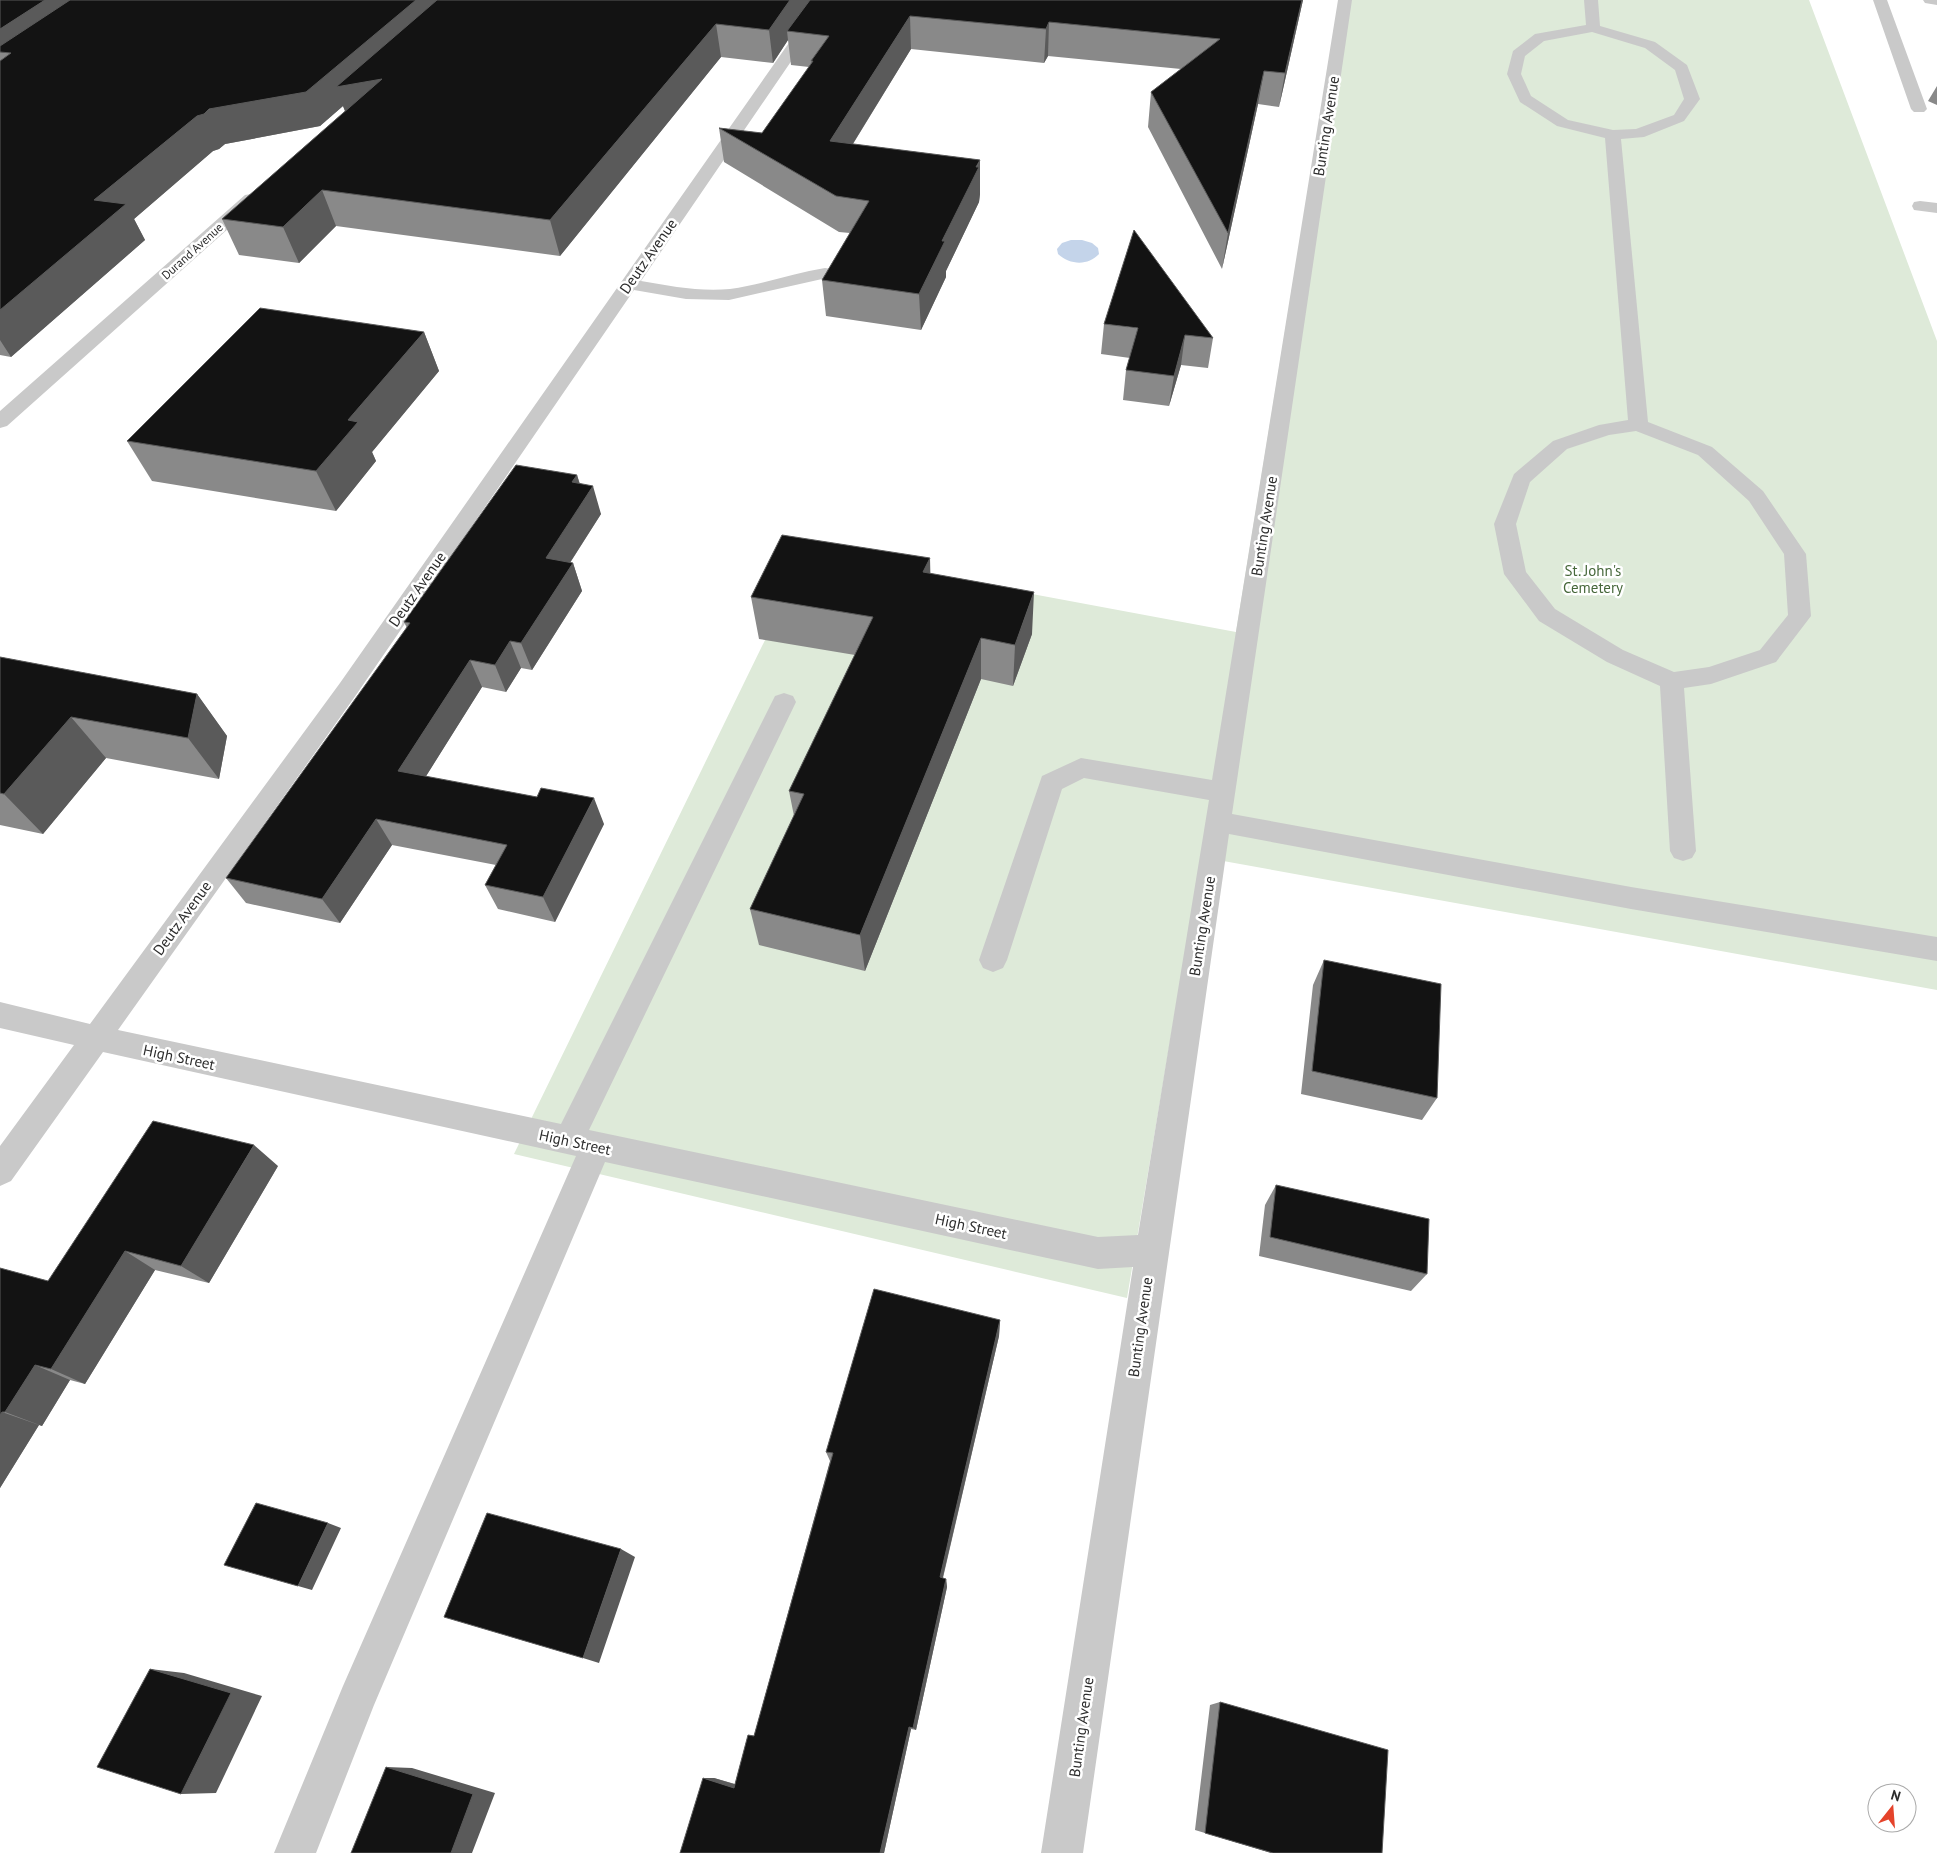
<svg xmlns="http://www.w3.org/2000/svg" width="1937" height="1853" viewBox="0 0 1937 1853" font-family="'PT Sans',sans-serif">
  <rect width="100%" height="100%" fill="#fff"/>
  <path fill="#deead9" d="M 1339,0 L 1809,0 L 1937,341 L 1937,990 L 1201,857 L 1127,1298 L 514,1154 L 808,552 L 1236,632 Z"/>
  <path fill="#c4d4ea" d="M 1071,240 L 1082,240 L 1092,243 L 1098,248 L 1099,254 C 1088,266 1070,265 1058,254 L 1057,249 L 1062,243 Z"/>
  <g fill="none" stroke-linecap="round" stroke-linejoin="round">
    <path fill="#c9c9c9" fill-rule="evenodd" d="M 819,0 L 833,0 L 641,281 C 670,286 700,292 730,289 C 762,285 793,273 825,268 L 831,269 L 834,273 L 831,277 L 729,300 L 686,299 L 634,290 L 356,695 L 118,1030 L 561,1124 L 775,696 L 784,693 L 793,696 L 796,702 L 589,1130 L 1098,1237 L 1138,1235 L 1209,800 L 1084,778 L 1062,789 L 1007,960 L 1003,968 L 993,972 L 983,968 L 979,960 L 1042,776 L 1081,758 L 1212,780 L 1338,0 L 1352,0 L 1232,814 L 1631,887 L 1937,937 L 1937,961 L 1631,909 L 1229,834 L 1083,1853 L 1041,1853 L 1133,1267 L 1098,1269 L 605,1162 L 374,1705 L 316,1853 L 274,1853 L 343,1686 L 576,1156 L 103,1052 L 11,1181 L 0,1186 L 0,1146 L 74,1045 L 0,1028 L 0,1002 L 90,1024 L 340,683 Z
      M 1584,0 L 1598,0 L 1600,26 L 1655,42 L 1687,65 L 1700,99 L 1684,121 L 1644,137 L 1621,139 L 1648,422 L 1712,447 L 1763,491 L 1806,554 L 1811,616 L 1776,662 L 1711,684 L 1684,688 L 1696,851 L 1692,858 L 1683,861 L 1674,858 L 1670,851 L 1660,686 L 1607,662 L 1539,621 L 1504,574 L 1494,524 L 1514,474 L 1553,441 L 1599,425 L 1628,420 L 1605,138 L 1557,126 L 1520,102 L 1507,74 L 1513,51 L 1535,34 L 1586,25 ZM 1592,32 L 1645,48 L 1675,70 L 1684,99 L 1674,115 L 1636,129 L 1613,130 L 1568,120 L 1531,96 L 1521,74 L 1525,56 L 1544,41 ZM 1636,431 L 1698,455 L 1749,501 L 1784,554 L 1788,615 L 1760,650 L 1709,667 L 1674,672 L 1623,650 L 1555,609 L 1526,572 L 1516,524 L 1530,482 L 1567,449 L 1609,435 Z
      M 1873,0 L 1887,0 L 1927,109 L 1924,112 L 1914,112 L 1911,109 Z
      M 1923,0 L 1937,0 L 1937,5 L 1925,3 Z
      M 251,194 L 257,195 L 259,199 L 257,203 L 7,426 L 0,428 L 0,411 L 245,195 Z
      M 1920,201 L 1937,203 L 1937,213 L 1914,210 L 1912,206 L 1914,202 Z"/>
  </g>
  <path fill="#898989" d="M 0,0 L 1303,0 L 1279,107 L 1258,104 L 1222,269 L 1148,127 L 1151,92 L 1181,69 L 1048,56 L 1044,63 L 911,49 L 853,144 L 980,160 L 980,194 L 979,202 L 946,271 L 946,277 L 921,330 L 826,316 L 822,280 L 850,233 L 839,232 L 724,162 L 719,128 L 762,133 L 809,67 L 791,65 L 788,40 L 773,63 L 721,57 L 560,256 L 336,226 L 299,263 L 239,255 L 222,219 L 345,111 L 343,106 L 320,126 L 225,144 L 219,149 L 213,151 L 134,219 L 145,240 L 11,357 L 0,355 Z
    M 1937,86 L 1937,105 L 1928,101 Z
    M 1104,324 L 1213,338 L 1208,368 L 1181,365 L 1169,406 L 1123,400 L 1126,370 L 1130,358 L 1101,354 Z
    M 424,332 L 439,371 L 372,452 L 376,461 L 336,511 L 152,481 L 127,441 Z
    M 577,475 L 580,484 L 601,514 L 570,563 L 573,563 L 582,591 L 532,670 L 521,668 L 506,692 L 482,687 L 426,776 L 604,824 L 555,922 L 498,909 L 485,885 L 496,865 L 392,845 L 340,923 L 246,903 L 226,878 L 407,628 L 404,622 Z
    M 930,558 L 930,573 L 1032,634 L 1013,686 L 981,679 L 865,971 L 759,945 L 750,909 L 794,816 L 789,791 L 855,655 L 759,639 L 751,597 Z
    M 0,657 L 197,694 L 227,736 L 219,779 L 106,758 L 43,834 L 0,825 Z
    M 1324,960 L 1437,1098 L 1422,1120 L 1301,1094 L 1313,985 Z
    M 278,1166 L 209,1283 L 155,1270 L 85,1384 L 70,1380 L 42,1426 L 39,1425 L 0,1488 L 0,1268 L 48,1281 Z
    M 1276,1185 L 1427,1274 L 1411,1291 L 1259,1256 L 1265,1205 Z
    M 1000,1320 L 999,1336 L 943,1578 L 946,1579 L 947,1587 L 916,1730 L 911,1729 L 884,1853 L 680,1853 L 714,1778 L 735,1784 L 748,1735 L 754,1736 L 830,1461 L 826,1452 Z
    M 1220,1702 L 1382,1853 L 1271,1853 L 1195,1830 L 1210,1705 Z"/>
  <path fill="#5a5a5a" d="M 45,0 L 112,0 L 11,53 L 0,52 L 0,29 Z
    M 416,0 L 464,0 L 382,79 L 349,121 L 343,106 L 320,126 L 225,144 L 219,149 L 213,151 L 134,219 L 145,240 L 11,357 L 0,340 L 0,310 L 94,200 L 197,116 Z
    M 790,0 L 817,0 L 787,31 L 788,40 L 773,63 L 769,30 Z
    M 1302,0 L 1303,0 L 1279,107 L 1285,73 Z
    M 910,16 L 911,49 L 833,176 L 830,141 Z
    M 1049,22 L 1048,56 L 1044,63 L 1046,29 Z
    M 716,24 L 721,57 L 560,256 L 550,220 Z
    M 1264,71 L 1258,104 L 1222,269 L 1228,233 Z
    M 980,160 L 980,194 L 979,202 L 946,271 L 946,277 L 921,330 L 919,294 L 942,241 Z
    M 322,190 L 336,226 L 299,263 L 283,227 Z
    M 424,332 L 439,371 L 372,452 L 376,461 L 336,511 L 316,471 L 348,420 Z
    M 1185,335 L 1181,365 L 1169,406 L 1174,376 Z
    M 577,475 L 584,499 L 593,486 L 601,514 L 555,586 L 546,558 L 572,482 Z
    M 930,558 L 931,600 L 923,572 Z
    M 573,563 L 582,591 L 532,670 L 521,643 Z
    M 1034,592 L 1032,634 L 1013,686 L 1015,645 Z
    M 981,638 L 981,679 L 865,971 L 860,935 Z
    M 510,641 L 521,668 L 506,692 L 495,665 Z
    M 470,660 L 482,687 L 413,797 L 398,771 Z
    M 197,694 L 227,736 L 219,779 L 188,738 Z
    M 71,717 L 106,758 L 43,834 L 4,794 Z
    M 594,798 L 604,824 L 555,922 L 543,897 Z
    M 376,819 L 392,845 L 340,923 L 322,899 Z
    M 254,1145 L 278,1166 L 209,1283 L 181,1266 Z
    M 125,1251 L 155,1270 L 85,1384 L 51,1369 Z
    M 1000,1320 L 999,1336 L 941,1585 L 940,1577 Z
    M 35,1365 L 70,1380 L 42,1426 L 5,1412 Z
    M 2,1412 L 39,1425 L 0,1488 L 0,1415 Z
    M 328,1523 L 341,1528 L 312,1590 L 298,1586 Z
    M 621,1549 L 635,1557 L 599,1663 L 583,1658 Z
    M 946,1579 L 947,1587 L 916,1730 L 913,1728 Z
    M 150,1669 L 184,1673 L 262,1696 L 216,1793 L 181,1794 Z
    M 909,1727 L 911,1729 L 884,1853 L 880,1853 Z
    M 386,1767 L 412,1768 L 495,1793 L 472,1853 L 451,1853 Z
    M 703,1778 L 714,1778 L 744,1787 L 734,1788 Z"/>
  <path fill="#131313" stroke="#5a5a5a" d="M 0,0 L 45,0 L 0,29 Z
    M 70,0 L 416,0 L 306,92 L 209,109 L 204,114 L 197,116 L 94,200 L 126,204 L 0,310 L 0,61 L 11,53 L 0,52 L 0,46 Z
    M 437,0 L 790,0 L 769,30 L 716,24 L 550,220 L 322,190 L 283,227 L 222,219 L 382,79 L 336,87 Z
    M 810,0 L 1302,0 L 1285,73 L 1264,71 L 1228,233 L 1151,92 L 1220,39 L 1049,22 L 1046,29 L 910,16 L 830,141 L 980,160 L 976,167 L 979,167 L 942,241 L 945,241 L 919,294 L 822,280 L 869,201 L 836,196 L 719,128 L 762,133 L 813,61 L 811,61 L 829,36 L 787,31 Z
    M 1134,230 L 1213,338 L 1185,335 L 1174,376 L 1126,370 L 1138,328 L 1104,324 Z
    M 260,308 L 424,332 L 348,420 L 358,422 L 316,471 L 127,441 Z
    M 516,465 L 577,475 L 572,482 L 593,486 L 546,558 L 573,563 L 521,643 L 510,641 L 495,665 L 470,660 L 398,771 L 537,797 L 541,788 L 594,798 L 543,897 L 485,885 L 507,845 L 376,819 L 322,899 L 226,878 L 410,623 L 404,622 Z
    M 782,535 L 930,558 L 923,572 L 1034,592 L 1015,645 L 981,638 L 860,935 L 750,909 L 804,794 L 789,791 L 873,617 L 751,597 Z
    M 0,657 L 197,694 L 188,738 L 71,717 L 4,794 L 0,793 Z
    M 1324,960 L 1441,984 L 1437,1098 L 1312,1071 Z
    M 153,1121 L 254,1145 L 181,1266 L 125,1251 L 51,1369 L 35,1365 L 5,1412 L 2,1412 L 0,1415 L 0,1268 L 48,1281 Z
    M 1276,1185 L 1429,1219 L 1427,1274 L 1270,1237 Z
    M 874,1289 L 1000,1320 L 940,1577 L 946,1579 L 913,1728 L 909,1727 L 880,1853 L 680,1853 L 703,1778 L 734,1788 L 748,1735 L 754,1736 L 833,1453 L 826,1452 Z
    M 256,1503 L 328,1523 L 298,1586 L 224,1565 Z
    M 487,1513 L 621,1549 L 583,1658 L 444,1617 Z
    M 150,1669 L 231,1693 L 181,1794 L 97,1767 Z
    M 1220,1702 L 1388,1750 L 1382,1853 L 1273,1853 L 1205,1833 Z
    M 386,1767 L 473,1794 L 451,1853 L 351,1853 Z"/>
  <g text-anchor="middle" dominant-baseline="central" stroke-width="5" stroke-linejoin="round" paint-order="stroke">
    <g font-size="12" fill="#2c2c2c" stroke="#fff">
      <text transform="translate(192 251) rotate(-42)">Durand Avenue</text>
    </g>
    <g font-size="15" fill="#2c2c2c" stroke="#fff">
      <text transform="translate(1326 126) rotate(-81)">Bunting Avenue</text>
      <text transform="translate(648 256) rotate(-55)">Deutz Avenue</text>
      <text transform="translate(1264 526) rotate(-81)">Bunting Avenue</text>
      <text transform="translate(417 589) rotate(-55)">Deutz Avenue</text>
      <text transform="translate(182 918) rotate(-54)">Deutz Avenue</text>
      <text transform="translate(1202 926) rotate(-81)">Bunting Avenue</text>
      <text transform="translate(179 1057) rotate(12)">High Street</text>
      <text transform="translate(575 1142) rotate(12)">High Street</text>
      <text transform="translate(971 1226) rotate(12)">High Street</text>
      <text transform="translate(1140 1327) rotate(-82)">Bunting Avenue</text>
      <text transform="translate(1081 1727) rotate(-82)">Bunting Avenue</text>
    </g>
    <g font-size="15" fill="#46673a" stroke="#fff">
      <text x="1593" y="570">St. John's<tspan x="1593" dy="17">Cemetery</tspan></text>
    </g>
  </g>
  <g transform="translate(1892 1808) rotate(17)"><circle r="24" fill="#ffffff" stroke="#ababab"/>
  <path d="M0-4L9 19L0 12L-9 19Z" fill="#e5432b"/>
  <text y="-8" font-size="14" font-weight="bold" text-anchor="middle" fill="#2c2c2c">N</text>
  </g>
</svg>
